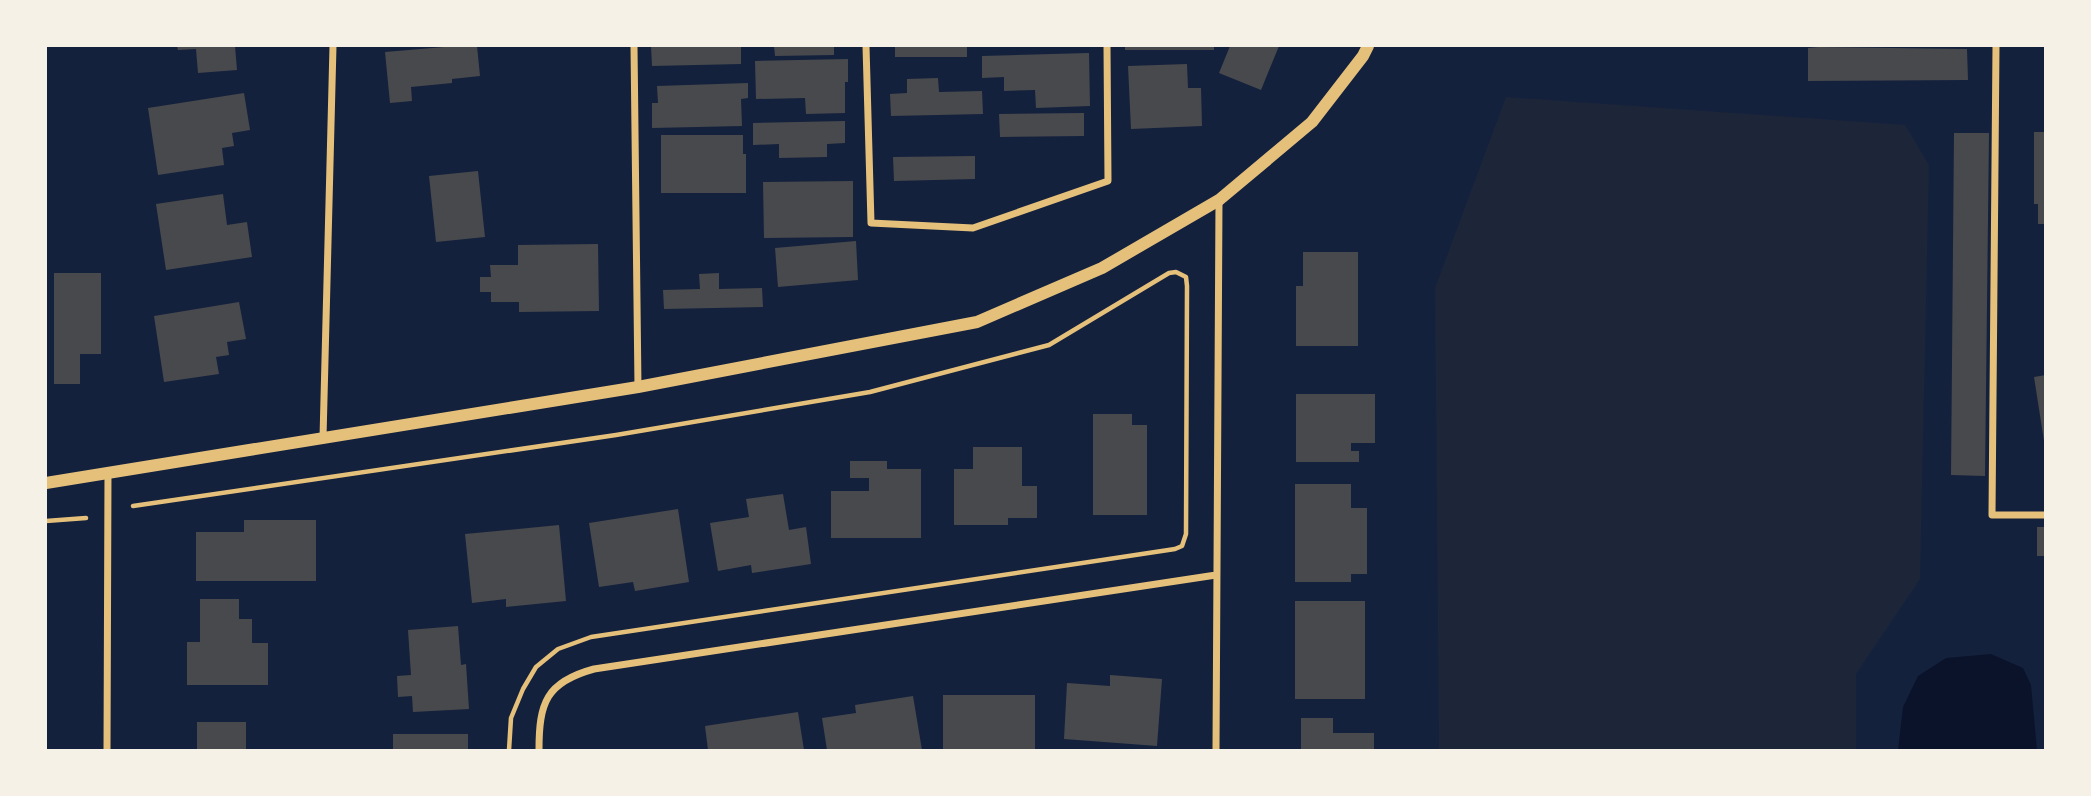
<svg xmlns="http://www.w3.org/2000/svg" width="2091" height="796" viewBox="0 0 2091 796" font-family="Inter,sans-serif">
  <rect width="100%" height="100%" fill="#14213d"/>
  <path fill="#1d2539" d="M 1506,97 L 1905,125 L 1929,165 L 1920,579 L 1856,674 L 1856,750 L 1439,750 L 1435,288 Z"/>
  <path fill="#0b132b" d="M 1991,654 L 2023,668 L 2031,685 L 2037,750 L 1898,750 L 1903,707 L 1918,676 L 1946,658 Z"/>
  <path fill="#48494c" d="M 177,46 L 235,46 L 237,70 L 198,73 L 196,49 L 178,50 Z
    M 456,46 L 477,46 L 480,76 L 452,79 L 452,83 L 411,87 L 412,101 L 390,103 L 385,52 Z
    M 651,46 L 741,46 L 741,64 L 652,66 Z
    M 774,46 L 834,46 L 834,55 L 775,56 Z
    M 895,46 L 967,46 L 967,57 L 895,57 Z
    M 1125,46 L 1214,46 L 1214,50 L 1125,50 Z
    M 1230,46 L 1279,46 L 1261,90 L 1219,73 Z
    M 1819,47 L 1967,49 L 1968,80 L 1808,81 L 1808,48 Z
    M 1089,53 L 1090,106 L 1036,108 L 1035,90 L 1004,91 L 1004,77 L 982,78 L 982,56 Z
    M 848,59 L 848,82 L 845,82 L 845,113 L 806,114 L 805,98 L 756,99 L 755,61 Z
    M 1187,64 L 1188,88 L 1201,88 L 1202,126 L 1131,129 L 1128,66 Z
    M 938,78 L 939,92 L 982,91 L 983,114 L 891,116 L 890,94 L 907,93 L 907,79 Z
    M 748,83 L 748,98 L 741,99 L 742,126 L 652,128 L 652,103 L 658,103 L 657,86 Z
    M 244,93 L 250,130 L 232,133 L 234,146 L 222,148 L 224,165 L 158,175 L 148,108 Z
    M 1084,113 L 1084,136 L 1000,137 L 999,114 Z
    M 845,121 L 845,143 L 827,144 L 827,157 L 779,158 L 779,144 L 753,145 L 753,123 Z
    M 2034,132 L 2046,132 L 2046,224 L 2038,224 L 2038,204 L 2034,204 Z
    M 1954,133 L 1989,133 L 1985,476 L 1951,475 Z
    M 661,135 L 743,135 L 743,154 L 746,154 L 746,193 L 661,193 Z
    M 975,156 L 975,179 L 894,181 L 893,157 Z
    M 478,171 L 485,237 L 436,242 L 429,176 Z
    M 853,181 L 853,237 L 764,238 L 763,182 Z
    M 223,194 L 227,225 L 247,222 L 252,257 L 166,270 L 156,204 Z
    M 856,241 L 858,280 L 778,287 L 775,248 Z
    M 598,244 L 599,311 L 519,312 L 519,302 L 491,302 L 491,292 L 480,292 L 480,277 L 491,277 L 490,265 L 518,265 L 518,245 Z
    M 1303,252 L 1358,252 L 1358,346 L 1296,346 L 1296,286 L 1303,286 Z
    M 54,273 L 101,273 L 101,354 L 80,354 L 80,384 L 54,384 Z
    M 719,273 L 719,289 L 762,288 L 763,307 L 664,309 L 663,290 L 700,289 L 699,274 Z
    M 239,302 L 246,339 L 227,342 L 229,355 L 216,357 L 219,374 L 164,382 L 154,316 Z
    M 2046,375 L 2046,441 L 2044,441 L 2034,377 Z
    M 1296,394 L 1375,394 L 1375,443 L 1351,443 L 1351,451 L 1359,451 L 1359,462 L 1296,462 Z
    M 1093,414 L 1132,414 L 1132,425 L 1147,425 L 1147,515 L 1093,515 Z
    M 973,447 L 1022,447 L 1022,486 L 1037,486 L 1037,518 L 1008,518 L 1008,525 L 954,525 L 954,469 L 973,469 Z
    M 850,461 L 887,461 L 887,469 L 921,469 L 921,538 L 831,538 L 831,491 L 869,491 L 869,478 L 850,478 Z
    M 1295,484 L 1351,484 L 1351,508 L 1367,508 L 1367,574 L 1351,574 L 1351,582 L 1295,582 Z
    M 783,494 L 789,530 L 806,527 L 811,564 L 752,573 L 751,565 L 718,571 L 710,523 L 749,517 L 746,499 Z
    M 678,509 L 689,582 L 635,591 L 633,582 L 599,587 L 589,523 Z
    M 244,520 L 316,520 L 316,581 L 196,581 L 196,532 L 244,532 Z
    M 559,525 L 566,601 L 506,607 L 506,599 L 472,603 L 465,534 Z
    M 2037,527 L 2046,527 L 2046,556 L 2037,556 Z
    M 200,599 L 239,599 L 239,619 L 252,619 L 252,643 L 268,643 L 268,685 L 187,685 L 187,642 L 200,642 Z
    M 1295,601 L 1365,601 L 1365,699 L 1295,699 Z
    M 458,626 L 461,665 L 466,664 L 469,709 L 413,712 L 412,696 L 398,697 L 397,676 L 411,675 L 408,630 Z
    M 1110,675 L 1162,679 L 1157,746 L 1064,739 L 1067,683 L 1110,686 Z
    M 943,695 L 1035,695 L 1035,750 L 943,749 Z
    M 913,696 L 922,750 L 827,750 L 822,718 L 856,713 L 855,705 Z
    M 798,712 L 804,750 L 708,750 L 705,726 Z
    M 1301,718 L 1333,718 L 1333,733 L 1374,733 L 1374,750 L 1301,750 Z
    M 197,722 L 246,722 L 246,750 L 197,750 Z
    M 393,734 L 468,734 L 468,750 L 393,750 Z"/>
  <g fill="none" stroke-linecap="round" stroke-linejoin="round">
    <path stroke="#e5c07b" stroke-width="4.5" d="M 133,506 L 616,435 L 870,392 L 1049,345 L 1169,273 L 1176,272 L 1186,277 L 1187,286 L 1186,534 L 1182,546 L 1175,549 L 591,637 L 558,649 L 536,667 L 523,689 L 511,718 L 509,750
      M 46,521 L 86,518"/>
    <path stroke="#e5c07b" stroke-width="7" d="M 634,46 L 638,387
      M 866,46 L 871,223 L 973,228 L 1108,181 L 1107,46
      M 1996,46 L 1992,515 L 2046,515
      M 323,438 L 333,46
      M 107,750 L 108,473
      M 539,750 C 539,703 546,682 594,669 L 1216,575
      M 1216,750 L 1219,200"/>
    <path stroke="#e5c07b" stroke-width="12" d="M 46,483 L 638,387 L 977,322 L 1102,268 L 1219,200 L 1312,122 L 1363,56 L 1368,46"/>
  </g>
  <rect width="2091" height="796" fill="none" stroke="#f6f1e7" stroke-width="94"/>
</svg>
